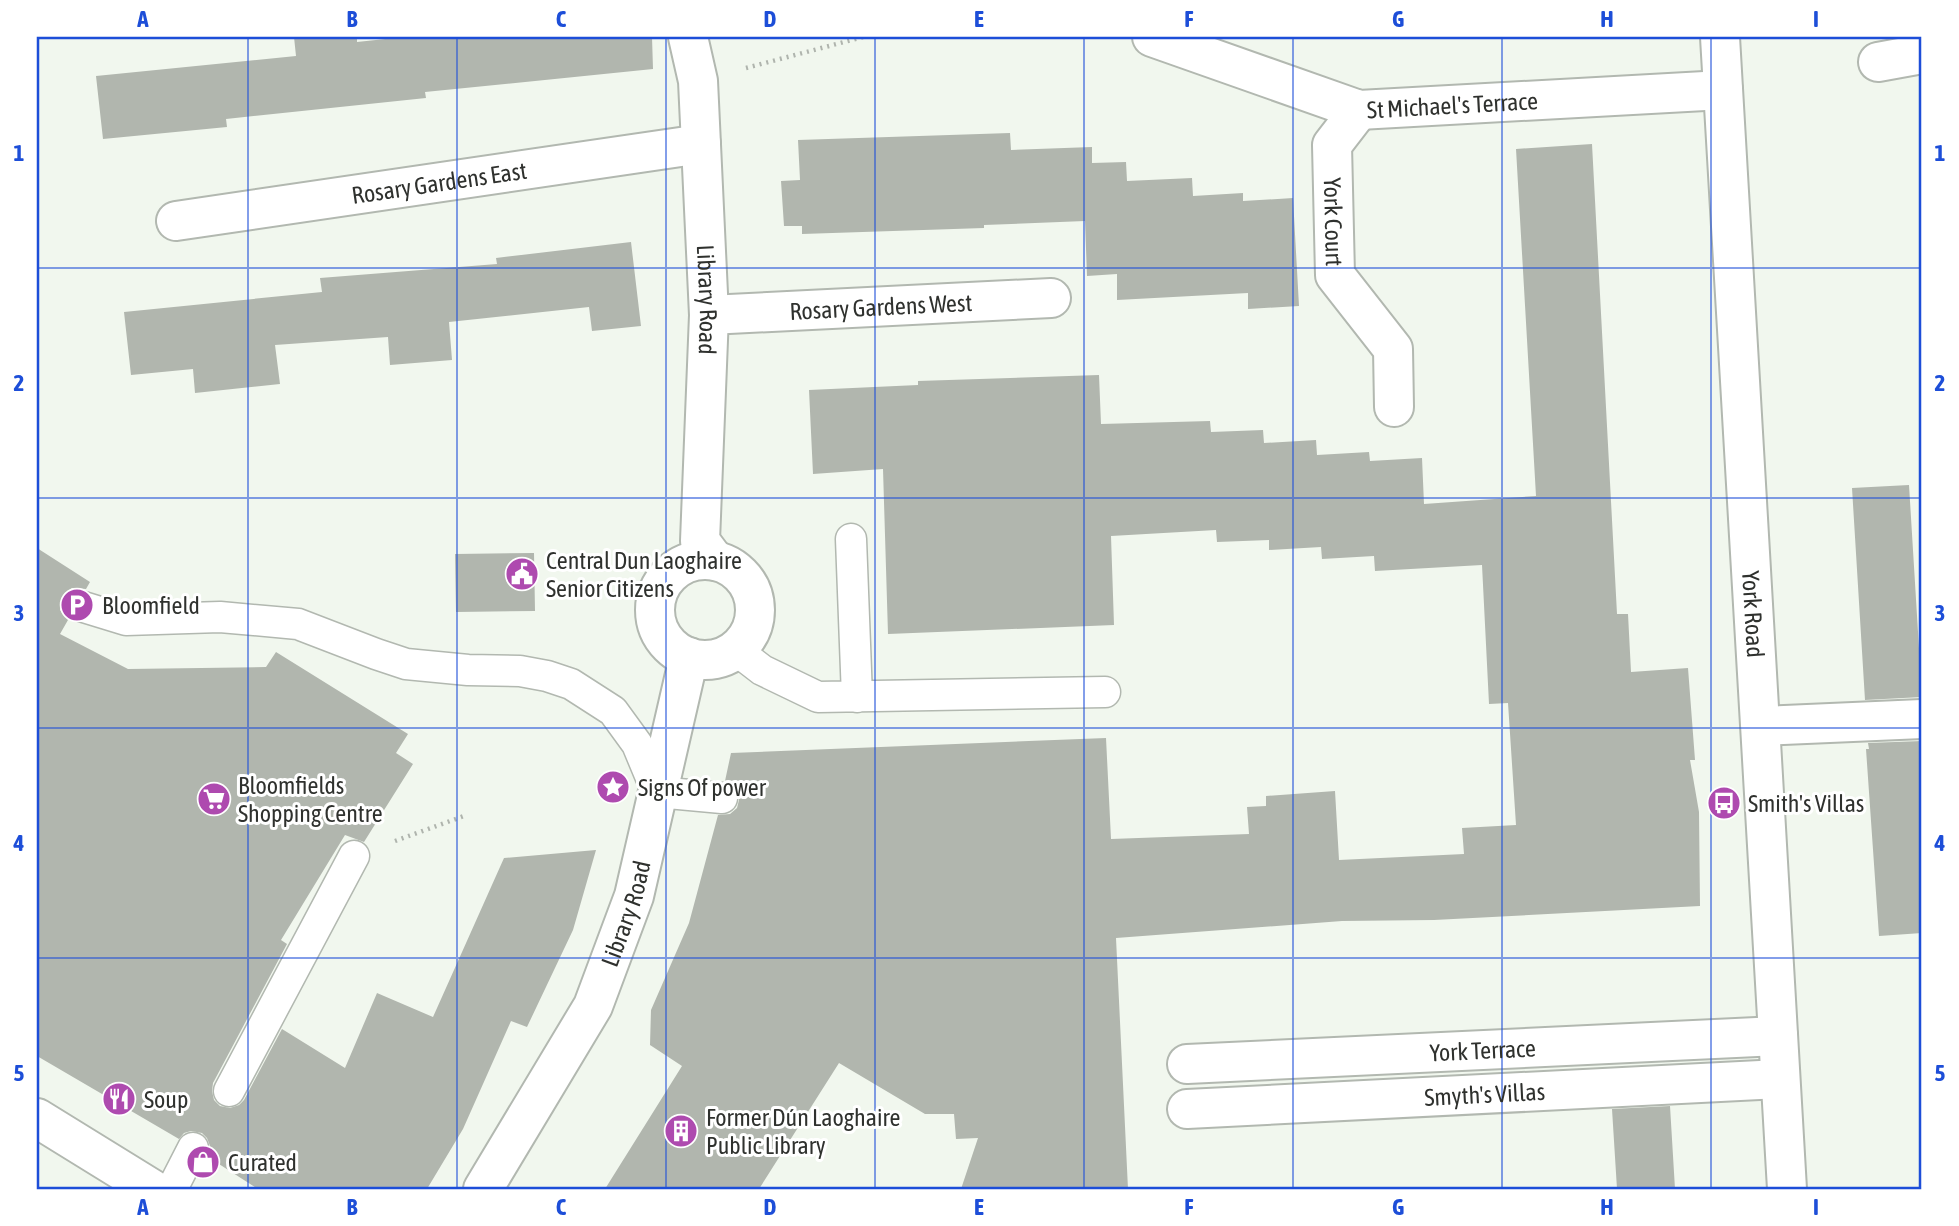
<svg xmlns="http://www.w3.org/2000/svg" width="1959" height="1226" viewBox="0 0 1959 1226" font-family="'Asap Condensed',sans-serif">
  <rect width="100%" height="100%" fill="#f1f7ee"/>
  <path fill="#b1b6ae" d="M 294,37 L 357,37 L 357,42 L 404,37 L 652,37 L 653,69 L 425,92 L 426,98 L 226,119 L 227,127 L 103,139 L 96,76 L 296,56 Z
    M 1010,133 L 1011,150 L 1092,147 L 1092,163 L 1126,162 L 1127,181 L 1192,178 L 1193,196 L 1243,193 L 1243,201 L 1293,198 L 1299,306 L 1248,309 L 1248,293 L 1117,300 L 1117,274 L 1087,276 L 1085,221 L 984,225 L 984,228 L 802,234 L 802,226 L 784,226 L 781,181 L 800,180 L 798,140 Z
    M 1592,144 L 1617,614 L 1628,614 L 1631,672 L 1688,668 L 1695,760 L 1690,760 L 1699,812 L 1700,906 L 1434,920 L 1342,921 L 1116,938 L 1128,1189 L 961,1189 L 978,1138 L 956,1139 L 954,1114 L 925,1114 L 839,1063 L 759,1189 L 605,1189 L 682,1066 L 650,1045 L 651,1010 L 689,923 L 718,815 L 730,814 L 737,808 L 739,800 L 738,790 L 733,784 L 725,781 L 731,753 L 1106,738 L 1111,839 L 1249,834 L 1247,807 L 1266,806 L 1266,796 L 1335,791 L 1339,860 L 1464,854 L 1462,828 L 1516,825 L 1508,703 L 1489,704 L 1482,565 L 1375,571 L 1374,556 L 1322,559 L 1321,547 L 1269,550 L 1269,540 L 1217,542 L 1216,530 L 1111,536 L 1114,625 L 888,634 L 883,469 L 813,474 L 809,390 L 918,385 L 918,381 L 1099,375 L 1101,424 L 1210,421 L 1211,432 L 1263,430 L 1264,443 L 1316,440 L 1317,455 L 1369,452 L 1370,461 L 1422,458 L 1424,504 L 1536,496 L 1516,149 Z
    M 631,242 L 641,326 L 592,331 L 589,307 L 449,322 L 452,360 L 390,365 L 388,337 L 275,345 L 280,384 L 195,393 L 193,369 L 131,375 L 124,312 L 322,292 L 320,278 L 497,264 L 496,258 Z
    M 1909,485 L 1922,697 L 1865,700 L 1852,488 Z
    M 37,548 L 90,582 L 86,589 L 72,588 L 65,593 L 61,599 L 60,610 L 68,620 L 60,634 L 128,669 L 266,667 L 276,652 L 408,734 L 396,753 L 413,764 L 364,842 L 345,835 L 281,940 L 287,944 L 213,1083 L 212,1091 L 214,1100 L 220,1106 L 230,1108 L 239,1105 L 244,1100 L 282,1029 L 345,1068 L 377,993 L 433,1017 L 504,858 L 596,850 L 573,930 L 527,1027 L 511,1021 L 463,1129 L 427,1189 L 258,1189 L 208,1157 L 210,1146 L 207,1138 L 202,1133 L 191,1131 L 184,1133 L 179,1139 L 37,1056 Z
    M 534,553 L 535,611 L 456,612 L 455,554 Z
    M 1922,741 L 1922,933 L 1879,936 L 1866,749 L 1869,749 L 1868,743 Z
    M 1670,1106 L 1675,1189 L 1617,1189 L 1612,1109 Z"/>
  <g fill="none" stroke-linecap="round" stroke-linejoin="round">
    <defs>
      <path id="service" d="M 851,539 L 857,697
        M 77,605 L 126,620 L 220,617 L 298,624 L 376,654 L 406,664 L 468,670 L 520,671 L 547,676 L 571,684 L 613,711 L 637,744 L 657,792 L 722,798
        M 736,650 L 762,670 L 818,697 L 1105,692
        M 229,1091 L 354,856
        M 172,1189 L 193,1148"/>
      <g id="minor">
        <path id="s1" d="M 688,37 L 698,81 L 709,315 L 700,541 L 715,561"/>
        <path id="s2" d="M 1152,37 L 1359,110 L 1723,90"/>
        <path d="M 1878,62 L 1922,54"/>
        <path id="s3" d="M 1359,110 L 1332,145 L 1335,275 L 1393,349 L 1394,407"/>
        <path id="s4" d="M 176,221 L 701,144"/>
        <path id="s5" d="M 709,315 L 1051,298"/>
        <circle cx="705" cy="610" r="50"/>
        <path d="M 1762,726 L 1922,719"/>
        <path id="s6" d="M 1187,1064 L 1778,1036"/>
        <path id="s7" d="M 1187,1109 L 1780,1079"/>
        <path id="s8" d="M 483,1189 L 593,1006 L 634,896 L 689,657"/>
      </g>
      <path id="tertiary" d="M 37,1118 L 152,1189"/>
      <g id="secondary">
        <path id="s9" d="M 1720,37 L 1787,1189"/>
      </g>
    </defs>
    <use href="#service" stroke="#b2b8b0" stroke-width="33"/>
    <use href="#minor" stroke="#b2b8b0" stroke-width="42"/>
    <use href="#tertiary" stroke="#b2b8b0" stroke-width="42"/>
    <use href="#secondary" stroke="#b2b8b0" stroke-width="42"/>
    <path stroke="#afb4ad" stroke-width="4.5" stroke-dasharray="2 5" stroke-linecap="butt" d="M 746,68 L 863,37
      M 395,841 L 464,816"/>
    <use href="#service" stroke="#fff" stroke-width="30"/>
    <use href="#minor" stroke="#fff" stroke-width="38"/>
    <use href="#tertiary" stroke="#fff" stroke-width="38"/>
    <use href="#secondary" stroke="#fff" stroke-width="38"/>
  </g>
  <path fill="none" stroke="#1d4ed8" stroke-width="2" stroke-opacity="0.55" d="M 248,37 L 248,1189M 457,37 L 457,1189M 666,37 L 666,1189M 875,37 L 875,1189M 1084,37 L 1084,1189M 1293,37 L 1293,1189M 1502,37 L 1502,1189M 1711,37 L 1711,1189M 37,268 L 1922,268M 37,498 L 1922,498M 37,728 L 1922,728M 37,958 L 1922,958"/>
  <defs>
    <symbol id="civic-disc" viewBox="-11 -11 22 22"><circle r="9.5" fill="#ae4aaf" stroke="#fff"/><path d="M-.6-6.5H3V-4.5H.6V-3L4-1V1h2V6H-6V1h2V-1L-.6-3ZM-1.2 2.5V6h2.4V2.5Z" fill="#fff"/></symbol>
    <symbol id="parking-disc" viewBox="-11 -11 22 22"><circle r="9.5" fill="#ae4aaf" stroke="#fff"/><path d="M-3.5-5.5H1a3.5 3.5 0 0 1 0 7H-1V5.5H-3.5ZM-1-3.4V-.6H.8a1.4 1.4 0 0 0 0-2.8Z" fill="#fff"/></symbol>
    <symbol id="sight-disc" viewBox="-11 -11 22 22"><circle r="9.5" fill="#ae4aaf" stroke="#fff"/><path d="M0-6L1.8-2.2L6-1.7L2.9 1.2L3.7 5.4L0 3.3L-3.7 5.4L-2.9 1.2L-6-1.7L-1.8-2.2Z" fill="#fff"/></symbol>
    <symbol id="supermarket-disc" viewBox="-11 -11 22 22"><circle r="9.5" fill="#ae4aaf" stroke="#fff"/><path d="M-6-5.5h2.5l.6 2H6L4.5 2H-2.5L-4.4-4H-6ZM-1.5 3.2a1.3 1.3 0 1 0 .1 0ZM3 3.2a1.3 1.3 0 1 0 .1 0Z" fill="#fff"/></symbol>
    <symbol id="bus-disc" viewBox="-11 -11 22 22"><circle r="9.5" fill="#ae4aaf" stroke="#fff"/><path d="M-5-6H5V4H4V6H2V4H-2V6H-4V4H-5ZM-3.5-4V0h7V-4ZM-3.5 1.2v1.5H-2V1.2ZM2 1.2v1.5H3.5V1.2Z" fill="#fff"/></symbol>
    <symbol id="restaurant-disc" viewBox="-11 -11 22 22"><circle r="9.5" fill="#ae4aaf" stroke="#fff"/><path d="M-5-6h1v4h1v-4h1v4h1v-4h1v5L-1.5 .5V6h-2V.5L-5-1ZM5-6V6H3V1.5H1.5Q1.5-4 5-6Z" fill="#fff"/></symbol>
    <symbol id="building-disc" viewBox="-11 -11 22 22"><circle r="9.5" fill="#ae4aaf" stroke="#fff"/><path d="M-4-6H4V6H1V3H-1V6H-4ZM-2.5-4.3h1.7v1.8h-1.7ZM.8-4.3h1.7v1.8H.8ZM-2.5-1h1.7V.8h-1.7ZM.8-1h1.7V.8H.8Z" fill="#fff"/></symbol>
    <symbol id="shop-disc" viewBox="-11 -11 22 22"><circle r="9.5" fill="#ae4aaf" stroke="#fff"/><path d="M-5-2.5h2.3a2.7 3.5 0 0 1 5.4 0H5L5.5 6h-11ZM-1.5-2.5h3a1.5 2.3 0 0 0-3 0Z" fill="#fff"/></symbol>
  </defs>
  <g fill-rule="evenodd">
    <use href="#civic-disc" x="503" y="555" width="38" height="38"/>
    <use href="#parking-disc" x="58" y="586" width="38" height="38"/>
    <use href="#sight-disc" x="594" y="768" width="38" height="38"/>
    <use href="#supermarket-disc" x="195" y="780" width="38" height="38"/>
    <use href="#bus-disc" x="1705" y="784" width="38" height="38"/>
    <use href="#restaurant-disc" x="100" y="1080" width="38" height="38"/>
    <use href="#building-disc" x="662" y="1112" width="38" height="38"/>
    <use href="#shop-disc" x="184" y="1143" width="38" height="38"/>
  </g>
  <g text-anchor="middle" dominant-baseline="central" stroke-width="6" stroke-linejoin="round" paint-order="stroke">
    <g font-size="24" fill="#2f312e" stroke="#fff">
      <text stroke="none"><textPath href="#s2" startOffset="313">St Michael's Terrace</textPath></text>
      <text stroke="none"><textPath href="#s4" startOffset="266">Rosary Gardens East</textPath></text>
      <text stroke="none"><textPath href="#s3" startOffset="121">York Court</textPath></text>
      <text stroke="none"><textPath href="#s1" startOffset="264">Library Road</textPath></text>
      <text stroke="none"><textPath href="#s5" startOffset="172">Rosary Gardens West</textPath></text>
      <text stroke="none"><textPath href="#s9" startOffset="578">York Road</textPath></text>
      <text stroke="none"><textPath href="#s8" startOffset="312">Library Road</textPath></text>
      <text stroke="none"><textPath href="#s6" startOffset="296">York Terrace</textPath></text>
      <text stroke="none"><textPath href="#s7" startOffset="298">Smyth's Villas</textPath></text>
    </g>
    <g font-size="24" fill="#2f312e" stroke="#fff" text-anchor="start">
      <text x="546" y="560">Central Dun Laoghaire<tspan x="546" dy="28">Senior Citizens</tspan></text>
      <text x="102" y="605">Bloomfield</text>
      <text x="238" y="785">Bloomfields<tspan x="238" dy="28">Shopping Centre</tspan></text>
      <text x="638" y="787">Signs Of power</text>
      <text x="1748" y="803">Smith's Villas</text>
      <text x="144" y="1099">Soup</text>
      <text x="706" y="1117">Former Dún Laoghaire<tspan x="706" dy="28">Public Library</tspan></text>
      <text x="228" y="1162">Curated</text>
    </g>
  </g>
  <rect width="1959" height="1226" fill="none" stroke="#ffffff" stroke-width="77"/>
  <rect x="38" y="38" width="1882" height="1150" fill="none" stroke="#1d4ed8" stroke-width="2.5"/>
  <g font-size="23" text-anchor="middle" font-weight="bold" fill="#1d4ed8">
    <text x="143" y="27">A</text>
    <text x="352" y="27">B</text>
    <text x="561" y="27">C</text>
    <text x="770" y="27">D</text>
    <text x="979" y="27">E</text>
    <text x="1189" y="27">F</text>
    <text x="1398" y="27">G</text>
    <text x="1607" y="27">H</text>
    <text x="1816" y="27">I</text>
    <text x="19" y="161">1</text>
    <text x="1940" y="161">1</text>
    <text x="19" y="391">2</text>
    <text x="1940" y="391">2</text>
    <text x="19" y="621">3</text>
    <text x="1940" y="621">3</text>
    <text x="19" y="851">4</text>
    <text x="1940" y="851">4</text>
    <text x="19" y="1081">5</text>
    <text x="1940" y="1081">5</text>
    <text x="143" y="1215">A</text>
    <text x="352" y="1215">B</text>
    <text x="561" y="1215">C</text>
    <text x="770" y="1215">D</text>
    <text x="979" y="1215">E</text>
    <text x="1189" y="1215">F</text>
    <text x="1398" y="1215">G</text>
    <text x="1607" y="1215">H</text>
    <text x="1816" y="1215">I</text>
  </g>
</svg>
